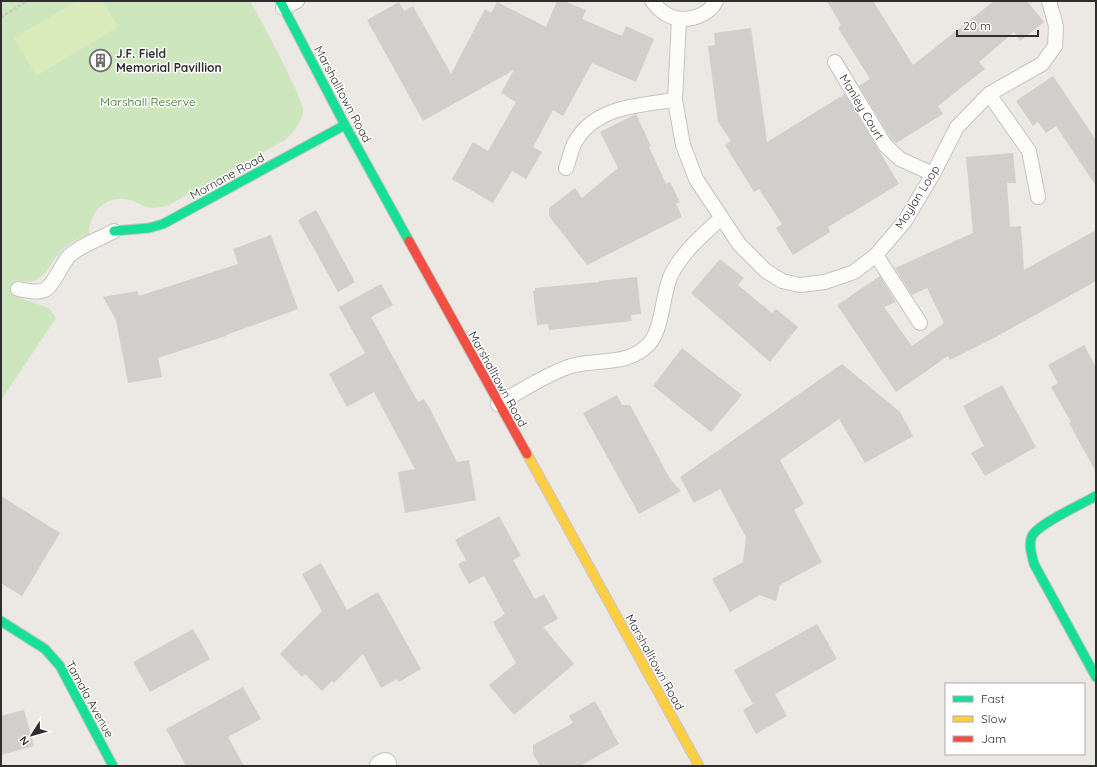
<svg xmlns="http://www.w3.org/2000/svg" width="1097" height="767" viewBox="0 0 1097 767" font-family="Quicksand,sans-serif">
  <rect width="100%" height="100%" fill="#ece8e4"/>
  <path fill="#cee6be" d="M 1,1 L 250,1 C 258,13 303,99 303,109 C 302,122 294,132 285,140 L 169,205 C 163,207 157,208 151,208 C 143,207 137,202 130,200 C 106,194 89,212 89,235 C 77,238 66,245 58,255 C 44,272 45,284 17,281 L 14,296 L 49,308 L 56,318 L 1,400 Z"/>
  <path fill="#d9eabb" d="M 77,1 L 103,1 L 118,27 L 36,76 L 14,38 Z"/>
  <path fill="#d1cecb" d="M 557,1 L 564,1 L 586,10 L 582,19 L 622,36 L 626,26 L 654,39 L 636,82 L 592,63 L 563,116 L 553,110 L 533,147 L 542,152 L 526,179 L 512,171 L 493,203 L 452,179 L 473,142 L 488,151 L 516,102 L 501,93 L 514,70 L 423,121 L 367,20 L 399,2 L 404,11 L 413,6 L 451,74 L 485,9 L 491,13 L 497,2 L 546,27 Z
    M 827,1 L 873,1 L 913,65 L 994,1 L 1027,1 L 1044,22 L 1020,41 L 1014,32 L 979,62 L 985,69 L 938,106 L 943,114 L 896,143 L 892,140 L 859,86 L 870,79 L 838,28 L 841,25 Z
    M 751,28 L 767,142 L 845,94 L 899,184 L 828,227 L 830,232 L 793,255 L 776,228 L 782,224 L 759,189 L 754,192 L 725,145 L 731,141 L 718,122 L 708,46 L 715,45 L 714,33 Z
    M 1053,76 L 1096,140 L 1096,186 L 1056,126 L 1046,133 L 1038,122 L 1033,126 L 1016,101 Z
    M 636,114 L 651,146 L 649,147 L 666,184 L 670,182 L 680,202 L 676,204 L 682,217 L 587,265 L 549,216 L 549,208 L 575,188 L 582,198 L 618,168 L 600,132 Z
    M 1013,153 L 1016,183 L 1007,183 L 1010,227 L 1021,226 L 1024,270 L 1096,230 L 1096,281 L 994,338 L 950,360 L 948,356 L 896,392 L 837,305 L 880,276 L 896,302 L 884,307 L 912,346 L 944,323 L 927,288 L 912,295 L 895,268 L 973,233 L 966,157 Z
    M 316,210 L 355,282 L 338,292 L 298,220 Z
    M 271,235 L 298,309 L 226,335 L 226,336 L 158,358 L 162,377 L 128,383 L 116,320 L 103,297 L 137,291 L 139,296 L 238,264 L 233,249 Z
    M 720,259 L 744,278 L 738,285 L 772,313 L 776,309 L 798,327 L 770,362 L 691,293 Z
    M 637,277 L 641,314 L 631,315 L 632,321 L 549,330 L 548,324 L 537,325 L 533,291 L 535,291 L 535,288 L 599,282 L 599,281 Z
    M 381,284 L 393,305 L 371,317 L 418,402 L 424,399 L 430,409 L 457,462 L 469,460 L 476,500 L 405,513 L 398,472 L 415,469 L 374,392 L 347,407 L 329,374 L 365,353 L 339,307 Z
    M 1084,345 L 1096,367 L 1096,472 L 1069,423 L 1071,422 L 1051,387 L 1058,383 L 1048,365 Z
    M 682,348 L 742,395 L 711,432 L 653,386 Z
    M 842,364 L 900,412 L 913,436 L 865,463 L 839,419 L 780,460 L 804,504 L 794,510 L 822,562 L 780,585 L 776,601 L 760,595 L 730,612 L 712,579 L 743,562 L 746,537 L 720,489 L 694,503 L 680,477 Z
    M 1002,385 L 1036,447 L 985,476 L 971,453 L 984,446 L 963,406 Z
    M 617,395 L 622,405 L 630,405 L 670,479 L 681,491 L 639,514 L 583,413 Z
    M 1,496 L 60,533 L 22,596 L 1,583 Z
    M 499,516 L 521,556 L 513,560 L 535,599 L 544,594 L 558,619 L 543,627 L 574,664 L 514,715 L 489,685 L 516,663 L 493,622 L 505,614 L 484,576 L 469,584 L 458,564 L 466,560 L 455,540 Z
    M 321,563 L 347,610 L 378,592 L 421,669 L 399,682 L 397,679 L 381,688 L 363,654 L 334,683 L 332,681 L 322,691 L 305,674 L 302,677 L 280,654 L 322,611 L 302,574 Z
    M 817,624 L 837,659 L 775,694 L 787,716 L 756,734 L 743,710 L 753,704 L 734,670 Z
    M 193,629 L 210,659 L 150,692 L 133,662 Z
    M 243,687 L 261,719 L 228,737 L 244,766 L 186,766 L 166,729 Z
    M 595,701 L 619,744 L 580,766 L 540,766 L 533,754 L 533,745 L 573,723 L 569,716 Z
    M 24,710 L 34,746 L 1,755 L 1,716 Z"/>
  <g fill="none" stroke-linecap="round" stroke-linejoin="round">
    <defs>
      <path id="lane" d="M 652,1 C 656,6 660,11 666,14 C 682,24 707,18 716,1
        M 283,8 L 297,1
        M 679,19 L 675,100 L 683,145 L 696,179 L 739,244 L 766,271 L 782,281 L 800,285 L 825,282 L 854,272 L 876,255 L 905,221 L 933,174 L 957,127 L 989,94 L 1042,64 L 1055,46 L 1056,26 L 1049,1
        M 835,62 L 885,145 L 900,159 L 933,174
        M 989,94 L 1029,151 L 1038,197
        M 566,168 C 569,160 571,151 574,144 C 593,107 638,105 675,100
        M 876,255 L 920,323
        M 18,289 C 47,295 47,292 61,268 C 64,263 67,258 70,255 C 83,244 100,239 114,231
        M 498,404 C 521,391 543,376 568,367 C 596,357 626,368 649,344 C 663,328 662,295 671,275 C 682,252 703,235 721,218"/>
      <path id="street" d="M 381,766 L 385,764"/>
      <path id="fast" d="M 280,1 L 345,125 L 409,241
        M 114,231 L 149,228 L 163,224 L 345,125
        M 1096,496 C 1082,504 1038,524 1032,536 C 1028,545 1032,555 1034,564 L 1096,677
        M 1,621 L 45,649 L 60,666 L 113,766"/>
      <path id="slow" d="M 527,454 L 699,766"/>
      <path id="jam" d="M 409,241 L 527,454"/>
    </defs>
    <use href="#lane" stroke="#c5c4c5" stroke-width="16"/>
    <use href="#street" stroke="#c5c4c5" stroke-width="24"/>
    <use href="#fast" stroke="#c5c4c5" stroke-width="11"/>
    <use href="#slow" stroke="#c5c4c5" stroke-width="11"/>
    <use href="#jam" stroke="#c5c4c5" stroke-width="11"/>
    <path stroke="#c9c9c8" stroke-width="2.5" stroke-dasharray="3 2" stroke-linecap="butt" d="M 1,17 L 27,1"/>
    <use href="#lane" stroke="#fcfcfb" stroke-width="14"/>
    <use href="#street" stroke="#fcfcfb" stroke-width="22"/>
    <use href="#fast" stroke="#16e098" stroke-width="9"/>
    <use href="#slow" stroke="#ffcf43" stroke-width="9"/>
    <use href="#jam" stroke="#f24e42" stroke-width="9"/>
  </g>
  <defs>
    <symbol id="building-ring" viewBox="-11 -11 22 22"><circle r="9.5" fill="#fff" stroke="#706f6e" stroke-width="1.5"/><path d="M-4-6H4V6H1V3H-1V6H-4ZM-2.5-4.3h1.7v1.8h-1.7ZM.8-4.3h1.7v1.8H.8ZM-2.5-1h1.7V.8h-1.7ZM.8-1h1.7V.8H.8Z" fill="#706f6e"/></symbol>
  </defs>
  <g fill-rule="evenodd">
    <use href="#building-ring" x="88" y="48" width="25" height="25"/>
  </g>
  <g text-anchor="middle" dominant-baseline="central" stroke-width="3" stroke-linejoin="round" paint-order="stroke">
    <g font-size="12" font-weight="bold" fill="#2e2e2e" stroke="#fff" text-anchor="start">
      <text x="116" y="53">J.F. Field<tspan x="116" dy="14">Memorial Pavillion</tspan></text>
    </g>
    <g font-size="12" fill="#2e2e2e" stroke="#fff">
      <text transform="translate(343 94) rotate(62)">Marshalltown Road</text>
      <text transform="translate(862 107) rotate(59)">Manley Court</text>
      <text transform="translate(227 176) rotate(-29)">Mornane Road</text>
      <text transform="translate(917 197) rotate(-58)">Moylan Loop</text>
      <text transform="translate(498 379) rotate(61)">Marshalltown Road</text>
      <text transform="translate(655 662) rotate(61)">Marshalltown Road</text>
      <text transform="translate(90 699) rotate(61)">Tamala Avenue</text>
    </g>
    <g font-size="12" fill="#2c6e1b" stroke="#fff">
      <text x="148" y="101">Marshall Reserve</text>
    </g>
  </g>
  <rect width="1097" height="767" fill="none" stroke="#2e2e2e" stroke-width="4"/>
  <rect x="945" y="683" width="140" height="72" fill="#ffffff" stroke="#ababab"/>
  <rect x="953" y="696" width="20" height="6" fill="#16e098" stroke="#ababab"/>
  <text x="981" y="703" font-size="12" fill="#2e2e2e">Fast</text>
  <rect x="953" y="716" width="20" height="6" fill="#ffcf43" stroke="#ababab"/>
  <text x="981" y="723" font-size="12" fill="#2e2e2e">Slow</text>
  <rect x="953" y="736" width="20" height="6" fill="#f24e42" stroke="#ababab"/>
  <text x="981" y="743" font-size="12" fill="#2e2e2e">Jam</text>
  <g transform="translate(32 735) rotate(233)" stroke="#ffffff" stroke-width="3" paint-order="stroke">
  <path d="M0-3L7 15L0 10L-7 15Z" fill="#2e2e2e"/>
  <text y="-6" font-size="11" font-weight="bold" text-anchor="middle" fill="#2e2e2e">N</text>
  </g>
  <path d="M957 30v6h81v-6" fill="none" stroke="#2e2e2e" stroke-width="2"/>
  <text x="963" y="30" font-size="12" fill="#2e2e2e" stroke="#ffffff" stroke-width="3" paint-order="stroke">20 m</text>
</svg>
